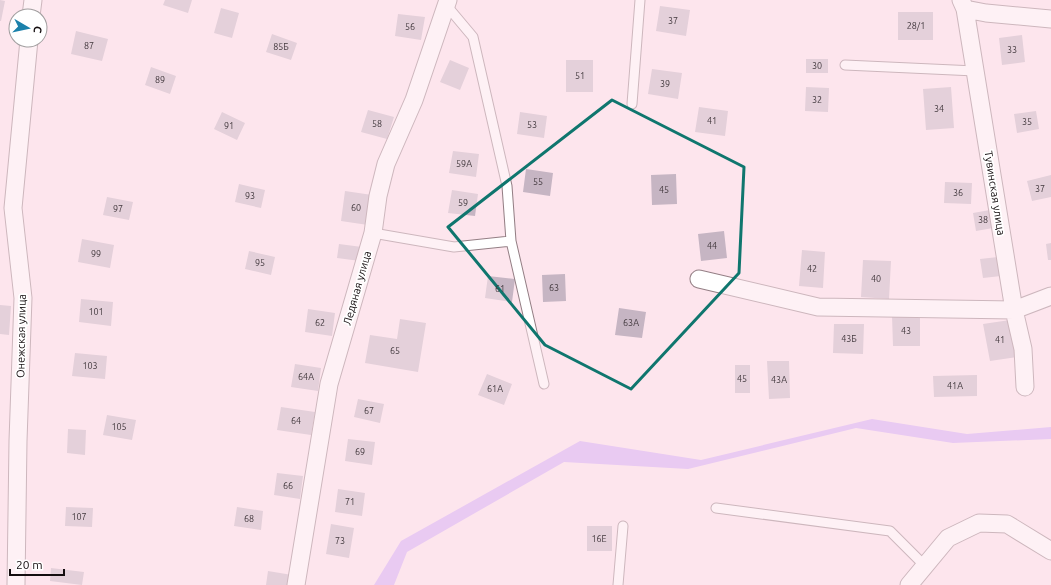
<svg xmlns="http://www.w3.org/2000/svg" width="1051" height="585" viewBox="0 0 1051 585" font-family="Ubuntu,sans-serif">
  <rect width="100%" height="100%" fill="#fde5ed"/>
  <path fill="#d0a8f9" d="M 872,419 L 967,434 L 1051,427 L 1051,439 L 953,443 L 856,428 L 688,469 L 564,462 L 407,552 L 394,585 L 374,585 L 401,541 L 580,441 L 701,460 Z"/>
  <path fill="#c6b5c3" d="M 0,0 L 5,1 L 1,21 L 0,21 Z
    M 165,0 L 192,0 L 188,13 L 163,5 Z
    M 660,6 L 690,10 L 686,36 L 656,31 Z
    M 221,8 L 239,13 L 232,38 L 214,33 Z
    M 898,12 L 933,12 L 933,40 L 898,40 Z
    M 398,14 L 425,17 L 421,40 L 395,36 Z
    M 76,31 L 108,39 L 102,61 L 71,54 Z
    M 272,34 L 297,43 L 291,60 L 266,52 Z
    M 1022,35 L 1025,62 L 1002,65 L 999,38 Z
    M 806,59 L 828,59 L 828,73 L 806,73 Z
    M 450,60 L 469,68 L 460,90 L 440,82 Z
    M 566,60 L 593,60 L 593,92 L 566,92 Z
    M 151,67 L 176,76 L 170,94 L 145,85 Z
    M 652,69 L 682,73 L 678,99 L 648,94 Z
    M 806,87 L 829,88 L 828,112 L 805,111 Z
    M 951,87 L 954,128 L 926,130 L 923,89 Z
    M 699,107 L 728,111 L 725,136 L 695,132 Z
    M 368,110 L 394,117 L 387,139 L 361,132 Z
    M 1036,111 L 1039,129 L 1017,133 L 1014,114 Z
    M 222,112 L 245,123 L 237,140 L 214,129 Z
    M 520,112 L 547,116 L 544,138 L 517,134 Z
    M 453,151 L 479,154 L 476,177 L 449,173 Z
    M 526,169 L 553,173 L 550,196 L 523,192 Z
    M 676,174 L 677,204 L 652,205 L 651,175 Z
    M 1051,175 L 1051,197 L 1032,201 L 1027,181 Z
    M 945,182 L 972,183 L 971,204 L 944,203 Z
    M 239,184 L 265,190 L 261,208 L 235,202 Z
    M 452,190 L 478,194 L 475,216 L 448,213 Z
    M 345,191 L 372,195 L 368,225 L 341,221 Z
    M 107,197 L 133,202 L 129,220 L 103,215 Z
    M 990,210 L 993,228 L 976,231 L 973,213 Z
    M 724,231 L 727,258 L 701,261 L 698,234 Z
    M 82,239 L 114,245 L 110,268 L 78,262 Z
    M 1051,243 L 1051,260 L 1048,260 L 1046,244 Z
    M 339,244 L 362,247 L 360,261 L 337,258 Z
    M 802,250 L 825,252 L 823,288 L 799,286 Z
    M 249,251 L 275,257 L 271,275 L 245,269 Z
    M 998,257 L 1001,276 L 983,278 L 980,259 Z
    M 863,260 L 891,261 L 889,299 L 861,297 Z
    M 565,274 L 566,301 L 543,302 L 542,275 Z
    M 488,276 L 515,279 L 512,302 L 485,298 Z
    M 81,299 L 113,302 L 111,326 L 79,322 Z
    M 0,305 L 11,306 L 9,335 L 0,334 Z
    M 619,308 L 646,312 L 642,338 L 615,335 Z
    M 308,309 L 335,313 L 332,336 L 305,332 Z
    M 892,316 L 920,316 L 920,346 L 893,346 Z
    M 400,319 L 426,323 L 418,372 L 365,363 L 370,335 L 397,339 Z
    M 1010,320 L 1017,357 L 990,361 L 983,324 Z
    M 834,324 L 864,324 L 863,354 L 833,353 Z
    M 75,353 L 107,356 L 105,379 L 72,376 Z
    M 767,361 L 789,361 L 790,398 L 769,399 Z
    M 295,364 L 321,368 L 318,391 L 291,387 Z
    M 735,365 L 750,365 L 750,393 L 735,393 Z
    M 487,374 L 512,384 L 504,405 L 478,395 Z
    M 977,375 L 977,396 L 934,397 L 933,376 Z
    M 358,399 L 384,404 L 380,423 L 354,417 Z
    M 281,407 L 315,412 L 311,435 L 277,430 Z
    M 107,415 L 136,420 L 132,440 L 103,435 Z
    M 68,429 L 86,430 L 85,455 L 67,453 Z
    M 348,439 L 375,442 L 372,465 L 345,461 Z
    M 277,473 L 303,476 L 300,499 L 274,495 Z
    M 338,489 L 365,493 L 362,516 L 335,512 Z
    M 66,507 L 93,508 L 92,527 L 65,526 Z
    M 237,507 L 263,511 L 261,530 L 234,526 Z
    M 331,524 L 354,528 L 349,558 L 326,554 Z
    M 587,526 L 612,526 L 612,551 L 587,551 Z
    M 51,568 L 84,572 L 82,585 L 50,581 Z
    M 268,571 L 292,575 L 291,585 L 266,585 Z"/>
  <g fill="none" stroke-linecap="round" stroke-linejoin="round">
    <defs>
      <path id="lane" d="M 447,6 L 473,37 L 507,186 L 511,241 L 544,384
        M 845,65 L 975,71
        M 632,104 L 640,0
        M 373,233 L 454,247 L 511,241
        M 716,508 L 890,531 L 925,566
        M 618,585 L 623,526"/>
      <path id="street" d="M 961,0 L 965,9 L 1014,310 L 1023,349 L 1025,387
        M 965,9 L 986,13 L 1051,19
        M 31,16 L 33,0
        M 699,279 L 818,307 L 1014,310 L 1051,296
        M 16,585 L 18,441 L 23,298 L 13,208 L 29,40
        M 296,585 L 329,384 L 373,233 L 378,196 L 386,164 L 414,100 L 448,0
        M 909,585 L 948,538 L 979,523 L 1007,524 L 1051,551"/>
    </defs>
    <use href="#lane" stroke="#937e84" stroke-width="11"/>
    <use href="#street" stroke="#937e84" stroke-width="19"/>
    <use href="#lane" stroke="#fff" stroke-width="9"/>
    <use href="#street" stroke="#fff" stroke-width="17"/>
  </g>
  <path d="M0 0H1051V585H0ZM 612,100 L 744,167 L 739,273 L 631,389 L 545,345 L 448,227 Z" fill="#fde5ed" fill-opacity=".55" fill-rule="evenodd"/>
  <path fill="none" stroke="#0f766e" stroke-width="3" stroke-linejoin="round" d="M 612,100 L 744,167 L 739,273 L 631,389 L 545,345 L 448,227 Z"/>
  <g text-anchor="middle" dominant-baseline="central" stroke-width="3.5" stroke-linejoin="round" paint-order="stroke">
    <g font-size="9" fill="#40373c">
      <text x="673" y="21">37</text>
      <text x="916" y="26">28/1</text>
      <text x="410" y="27">56</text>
      <text x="89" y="46">87</text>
      <text x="281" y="47">85Б</text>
      <text x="1012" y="50">33</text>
      <text x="817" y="66">30</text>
      <text x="580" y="76">51</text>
      <text x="160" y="80">89</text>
      <text x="665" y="84">39</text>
      <text x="817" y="100">32</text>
      <text x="939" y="109">34</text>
      <text x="712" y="121">41</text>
      <text x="1027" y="122">35</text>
      <text x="377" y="124">58</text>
      <text x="532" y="125">53</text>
      <text x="229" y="126">91</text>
      <text x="464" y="164">59А</text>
      <text x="538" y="182">55</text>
      <text x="1040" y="189">37</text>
      <text x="664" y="190">45</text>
      <text x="958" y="193">36</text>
      <text x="250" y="196">93</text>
      <text x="463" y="203">59</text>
      <text x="356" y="208">60</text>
      <text x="118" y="209">97</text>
      <text x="983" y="220">38</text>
      <text x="712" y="246">44</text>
      <text x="96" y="254">99</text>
      <text x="260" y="263">95</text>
      <text x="812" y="269">42</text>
      <text x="876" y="279">40</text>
      <text x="554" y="288">63</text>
      <text x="500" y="289">61</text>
      <text x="96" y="312">101</text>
      <text x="320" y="323">62</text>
      <text x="631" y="323">63А</text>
      <text x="906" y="331">43</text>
      <text x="849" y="339">43Б</text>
      <text x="1000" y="340">41</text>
      <text x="395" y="351">65</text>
      <text x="90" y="366">103</text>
      <text x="306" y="377">64А</text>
      <text x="742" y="379">45</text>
      <text x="779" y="380">43А</text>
      <text x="955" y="386">41А</text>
      <text x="495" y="389">61А</text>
      <text x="369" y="411">67</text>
      <text x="296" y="421">64</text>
      <text x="119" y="427">105</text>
      <text x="360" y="452">69</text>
      <text x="288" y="486">66</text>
      <text x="350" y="502">71</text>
      <text x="79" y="517">107</text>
      <text x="249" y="519">68</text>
      <text x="599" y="539">16Е</text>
      <text x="340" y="541">73</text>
    </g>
    <g font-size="11" fill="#140d0f" stroke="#fff">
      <text transform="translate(995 193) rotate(81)">Тувинская улица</text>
      <text transform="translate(357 288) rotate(-74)">Ледяная улица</text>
      <text transform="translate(21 336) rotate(-89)">Онежская улица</text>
    </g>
  </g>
  <g transform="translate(28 28) rotate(99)"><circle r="19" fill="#ffffff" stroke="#a19e9f"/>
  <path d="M0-3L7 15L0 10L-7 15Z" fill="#1b81ab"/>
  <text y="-6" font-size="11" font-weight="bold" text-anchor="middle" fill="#140d0f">С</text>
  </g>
  <path d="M10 569v6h54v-6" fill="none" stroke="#140d0f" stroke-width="2"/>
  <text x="16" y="569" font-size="12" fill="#140d0f" stroke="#ffffff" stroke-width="3" paint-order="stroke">20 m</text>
</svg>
